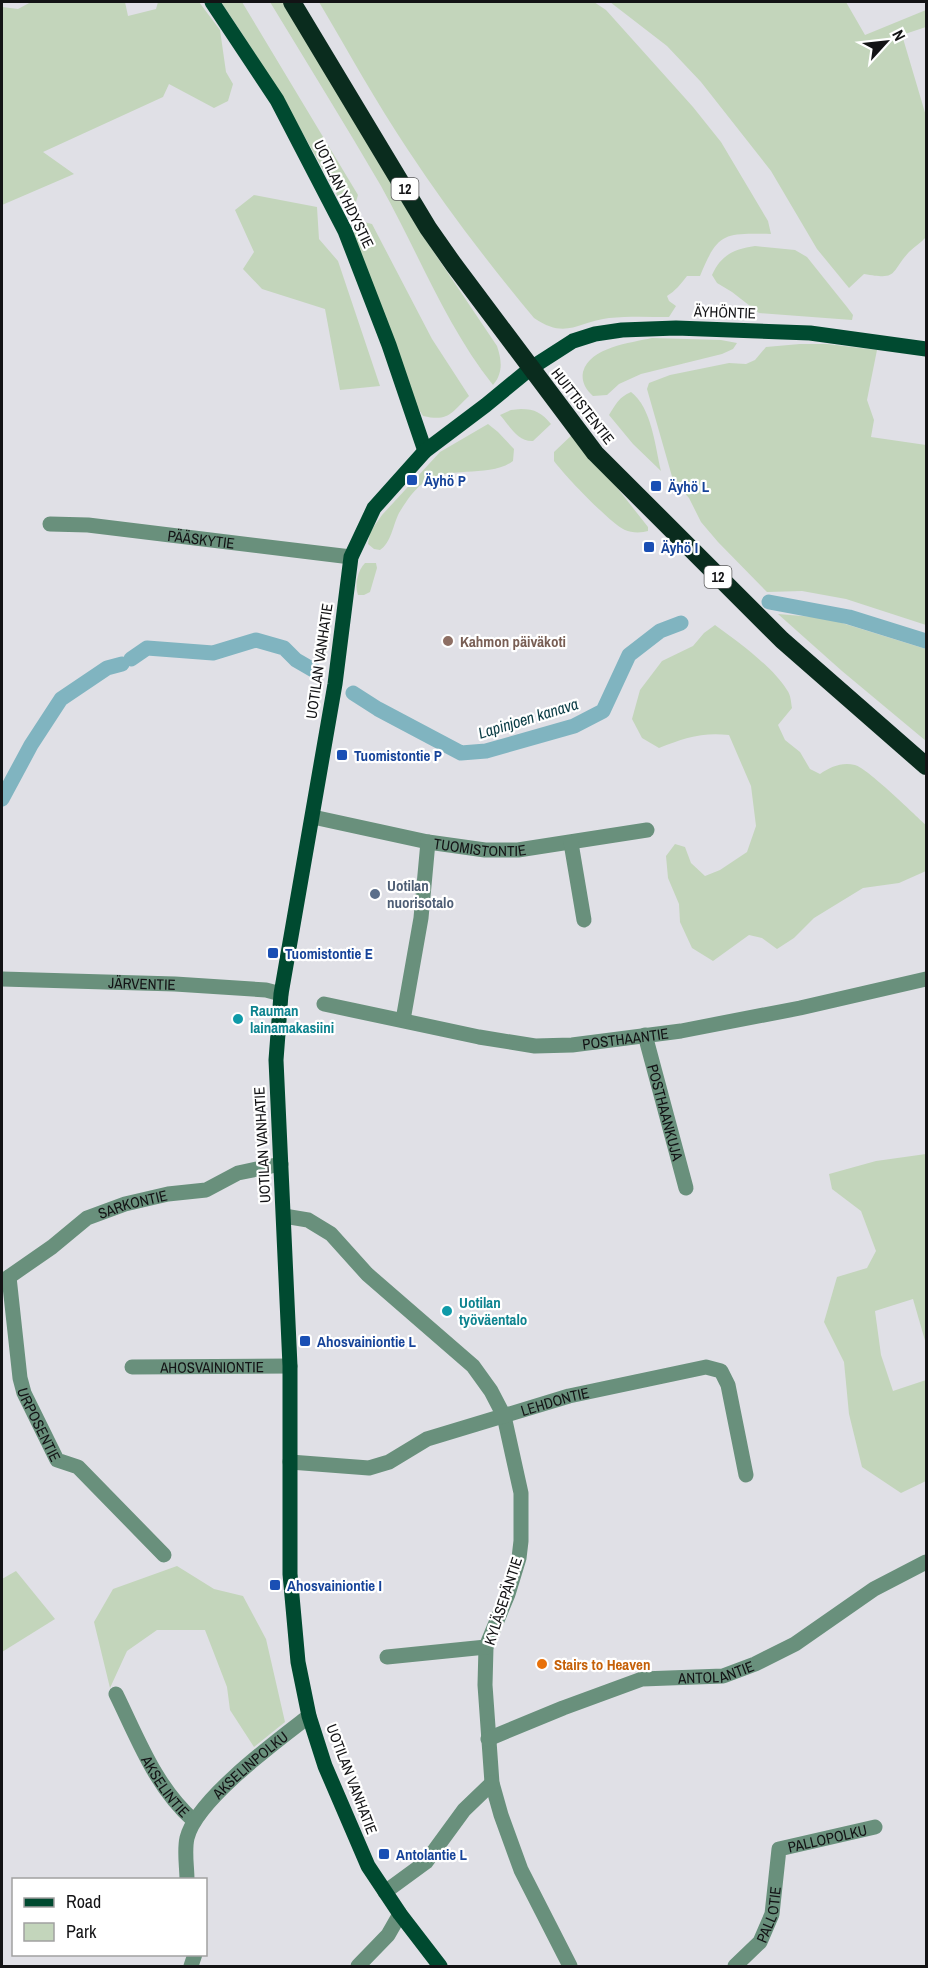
<svg xmlns="http://www.w3.org/2000/svg" width="928" height="1968" font-family="'Archivo Narrow',sans-serif">
	<style>
		.green { fill: #c3d5bb }
		.lines { fill: none; stroke-linecap: round; stroke-linejoin: round }
		.canal { stroke: #80b4c0; stroke-width: 15 }
		.minor { stroke: #69907c; stroke-width: 15 }
		.major { stroke: #004a30; stroke-width: 15 }
		.highway { stroke: #0a2c1e; stroke-width: 18 }
		.transit-dot { fill: #1a4fb4; stroke: #fff; stroke-width: 2 }
		.education-dot { fill: #8d6e63; stroke: #fff; stroke-width: 2 }
		.service-dot { fill: #5c6f8a; stroke: #fff; stroke-width: 2 }
		.culture-dot { fill: #0f9aa8; stroke: #fff; stroke-width: 2 }
		.food-dot { fill: #e8710a; stroke: #fff; stroke-width: 2 }
		.labels { text-anchor: middle; dominant-baseline: central; stroke-width: 4.5; stroke-linejoin: round; paint-order: stroke }
		.shield { fill: #fff; stroke: #5a5a5b; stroke-width: 1.5 }
		.shield-label { font-size: 14px; font-weight: bold; fill: #131315 }
		.street-label { font-size: 15px; fill: #131315; stroke: #fff }
		.transit-label { font-size: 15px; font-weight: bold; fill: #164399; stroke: #fff; text-anchor: start }
		.education-label { font-size: 15px; font-weight: bold; fill: #785e54; stroke: #fff; text-anchor: start }
		.service-label { font-size: 15px; font-weight: bold; fill: #4e5e75; stroke: #fff; text-anchor: start }
		.culture-label { font-size: 15px; font-weight: bold; fill: #0d838f; stroke: #fff; text-anchor: start }
		.food-label { font-size: 15px; font-weight: bold; fill: #c56008; stroke: #fff; text-anchor: start }
		.water-label { font-size: 16px; font-style: italic; fill: #0a3c45; stroke: #fff }
	</style>
	<rect width="100%" height="100%" fill="#e0e0e6"/>
	<g class="green">
		<path d="M31,2H125L128,16L156,9L158,2H199L220,30L226,72L233,84L228,101L214,108L169,84L163,97L43,152L74,174L2,205V7L18,9Z"/>
		<path d="M221,2H242L358,195L355,205L350,210L344,208C306,137 266,68 221,2Z"/>
		<path d="M270,2H286L417,227L497,346C502,361 503,373 493,385C446,326 418,252 381,186C345,124 307,63 270,2Z"/>
		<path d="M319,2H594L606,10L693,107L721,142L768,221L771,234C724,233 718,232 700,276H687C681,284 675,291 667,296L669,301L676,306L669,317C649,317 629,316 609,318C577,322 566,340 534,318C489,264 447,209 408,150C376,102 348,51 319,2Z"/>
		<path d="M610,2H846L865,35L926,10V27L902,35L926,116V237C921,243 915,246 909,252C889,274 899,280 864,274L849,288L817,249L771,171L701,82L667,46Z"/>
		<path d="M254,195L317,207L319,239L338,261L380,386L340,390L325,309L262,289L243,269L254,252L235,210Z"/>
		<path d="M364,222L372,224L432,339L469,396C451,413 449,422 423,416L415,403L354,235L355,228Z"/>
		<path d="M755,246L795,250L807,257L847,307L853,315L852,320L759,313L732,292L717,283L712,275C721,255 734,249 755,246Z"/>
		<path d="M652,338L721,340L737,343L733,349L722,354L641,374L619,384L607,395L593,396C586,390 581,381 583,372C590,347 630,343 652,338Z"/>
		<path d="M800,344H827L877,350L867,400L874,420L871,437L926,445V625L846,599L802,591L767,592L718,542L701,522L689,498L673,480L647,389L649,383L670,375L729,363L746,364L755,360L766,347Z"/>
		<path d="M631,392C652,408 655,446 661,471L633,444L609,415C616,404 619,397 631,392Z"/>
		<path d="M521,409C535,409 542,413 551,424L533,441C518,442 509,425 500,415L511,410Z"/>
		<path d="M488,424L498,432L514,449L513,461C490,479 447,464 422,484C413,491 405,503 399,513C393,525 391,543 380,550L374,549L368,544L370,532L382,515L440,452Z"/>
		<path d="M574,433L648,527V531C642,533 631,533 625,530C610,523 565,476 554,461V452Z"/>
		<path d="M365,563H376L377,568L370,592L364,595H358C354,585 358,570 365,563Z"/>
		<path d="M778,614L826,618L926,649V741L842,671Z"/>
		<path d="M715,625C737,641 773,667 787,690C791,695 791,703 792,708L778,725L785,740L800,752L810,769L820,774C831,767 841,762 855,765C867,768 914,814 926,825V871L899,883L863,888L814,918L794,938L777,949L762,938L749,935L713,961L692,948L680,922L679,904L668,878L666,856L675,844L685,847L691,863L705,876L720,870L747,852L756,826L751,786L729,735C702,732 684,738 659,748L642,738L632,719L640,690L662,661L693,646L704,633Z"/>
		<path d="M926,1154V1344L913,1299L875,1311L881,1355L893,1391L926,1380V1481L901,1493L862,1467L849,1414L844,1362L824,1322L837,1277L867,1268L876,1251L861,1211L832,1189L829,1174L876,1161Z"/>
		<path d="M177,1566L214,1589L243,1596L266,1639L285,1722L254,1747L230,1710L227,1687L205,1630H157L127,1651L110,1688L94,1622L113,1589Z"/>
		<path d="M16,1571L55,1619L2,1652V1579Z"/>
	</g>
	<g class="lines">
		<g class="canal">
			<path d="M769,602L849,617L926,641"/>
			<path d="M131,659L147,648L213,653L256,640L284,648L296,660L315,671"/>
			<path d="M353,693L378,709L461,753L486,751L574,726L603,711L629,655L660,631L681,623"/>
			<path d="M2,799L31,745L61,699L107,668L122,664"/>
		</g>
		<g class="minor">
			<path id="s1" d="M50,524L88,525L351,557"/>
			<path id="s2" d="M313,817L428,842L485,850H518L647,830"/>
			<path d="M571,843L584,920"/>
			<path id="s3" d="M2,979L175,984L266,990L281,994"/>
			<path id="s4" d="M324,1004L479,1037L535,1046L572,1045L681,1031L800,1008L926,979"/>
			<path d="M403,1020L421,918L428,842"/>
			<path id="s5" d="M645,1035L686,1188"/>
			<path d="M284,1216L308,1220L331,1234L367,1274L473,1366L491,1391L504,1416L521,1493V1541L519,1558L508,1594L486,1647L485,1685L492,1783L501,1815L521,1870L570,1966"/>
			<path id="s6" d="M9,1277L20,1378L24,1393L57,1460L78,1467L164,1555"/>
			<path id="s7" d="M3,1281L52,1247L87,1218L125,1204L168,1194L206,1190L238,1173L281,1164"/>
			<path id="s8" d="M132,1367L290,1366"/>
			<path id="s9" d="M290,1462L369,1468L389,1462L427,1439L569,1396L706,1367L721,1371L728,1385L746,1475"/>
			<path d="M387,1657L486,1647"/>
			<path id="s10" d="M116,1694C139,1741 155,1786 194,1821"/>
			<path id="s11" d="M488,1739L563,1708L642,1679L723,1676L755,1664L795,1644L874,1589L926,1562"/>
			<path id="s12" d="M187,1880C187,1867 184,1851 187,1838C196,1800 278,1740 309,1716"/>
			<path d="M385,1892L426,1862L464,1810L492,1783"/>
			<path d="M191,1966L195,1954"/>
			<path d="M358,1966L388,1935L400,1914"/>
			<path id="s13" d="M735,1966L760,1942L772,1914L779,1849L875,1827"/>
		</g>
		<g class="major">
			<path d="M212,2L277,100L345,231L389,345L425,451"/>
			<path d="M440,1966L400,1914L368,1866L325,1766L309,1716L298,1662L290,1574V1366L276,1060L281,994L335,684L351,557L374,508L425,451L486,405L531,368L573,341L595,334L622,330L676,328L810,333L926,349"/>
		</g>
		<path class="highway" d="M292,2L428,228L454,265L595,453L782,640L926,766"/>
	</g>
	<g class="transit-dot">
		<rect x="406" y="474" width="12" height="12" rx="3"/>
		<rect x="650" y="480" width="12" height="12" rx="3"/>
		<rect x="643" y="541" width="12" height="12" rx="3"/>
		<rect x="336" y="749" width="12" height="12" rx="3"/>
		<rect x="267" y="947" width="12" height="12" rx="3"/>
		<rect x="299" y="1335" width="12" height="12" rx="3"/>
		<rect x="269" y="1579" width="12" height="12" rx="3"/>
		<rect x="378" y="1848" width="12" height="12" rx="3"/>
	</g>
	<circle class="education-dot" cx="448" cy="641" r="6"/>
	<circle class="service-dot" cx="375" cy="894" r="6"/>
	<g class="culture-dot">
		<circle cx="238" cy="1019" r="6"/>
		<circle cx="447" cy="1311" r="6"/>
	</g>
	<circle class="food-dot" cx="542" cy="1664" r="6"/>
	<g class="labels">
		<g class="shield">
			<rect x="391.5" y="178" width="27" height="22" rx="4.5"/>
			<rect x="704.5" y="566" width="27" height="22" rx="4.5"/>
		</g>
		<g class="shield-label">
			<text x="405" y="189">12</text>
			<text x="718" y="577">12</text>
		</g>
		<g class="street-label">
			<text transform="translate(344 194) rotate(64)">UOTILAN YHDYSTIE</text>
			<text transform="translate(725 312) rotate(2)">ÄYHÖNTIE</text>
			<text transform="translate(583 406) rotate(52)">HUITTISTENTIE</text>
			<text stroke="none"><textPath href="#s1" startOffset="152">PÄÄSKYTIE</textPath></text>
			<text transform="translate(319 661) rotate(-82)">UOTILAN VANHATIE</text>
			<text stroke="none"><textPath href="#s2" startOffset="170">TUOMISTONTIE</textPath></text>
			<text stroke="none"><textPath href="#s3" startOffset="140">JÄRVENTIE</textPath></text>
			<text stroke="none"><textPath href="#s4" startOffset="306">POSTHAANTIE</textPath></text>
			<text stroke="none"><textPath href="#s5" startOffset="80">POSTHAANKUJA</textPath></text>
			<text transform="translate(262 1145) rotate(-93)">UOTILAN VANHATIE</text>
			<text stroke="none"><textPath href="#s7" startOffset="153">SARKONTIE</textPath></text>
			<text stroke="none"><textPath href="#s8" startOffset="80">AHOSVAINIONTIE</textPath></text>
			<text stroke="none"><textPath href="#s9" startOffset="278">LEHDONTIE</textPath></text>
			<text stroke="none"><textPath href="#s6" startOffset="152">URPOSENTIE</textPath></text>
			<text transform="translate(503 1601) rotate(-72)">KYLÄSEPÄNTIE</text>
			<text stroke="none"><textPath href="#s11" startOffset="240">ANTOLANTIE</textPath></text>
			<text stroke="none"><textPath href="#s12" startOffset="140">AKSELINPOLKU</textPath></text>
			<text transform="translate(352 1779) rotate(69)">UOTILAN VANHATIE</text>
			<text stroke="none"><textPath href="#s10" startOffset="105">AKSELINTIE</textPath></text>
			<text stroke="none"><textPath href="#s13" startOffset="180">PALLOPOLKU</textPath></text>
			<text stroke="none"><textPath href="#s13" startOffset="64">PALLOTIE</textPath></text>
		</g>
		<g class="transit-label">
			<text x="424" y="480">Äyhö P</text>
			<text x="668" y="486">Äyhö L</text>
			<text x="661" y="547">Äyhö I</text>
			<text x="354" y="755">Tuomistontie P</text>
			<text x="285" y="953">Tuomistontie E</text>
			<text x="317" y="1341">Ahosvainiontie L</text>
			<text x="287" y="1585">Ahosvainiontie I</text>
			<text x="396" y="1854">Antolantie L</text>
		</g>
		<g class="education-label">
			<text x="460" y="641">Kahmon päiväkoti</text>
		</g>
		<g class="service-label">
			<text x="387" y="885">Uotilan<tspan x="387" dy="17">nuorisotalo</tspan></text>
		</g>
		<g class="culture-label">
			<text x="250" y="1010">Rauman<tspan x="250" dy="17">lainamakasiini</tspan></text>
			<text x="459" y="1302">Uotilan<tspan x="459" dy="17">työväentalo</tspan></text>
		</g>
		<g class="food-label">
			<text x="554" y="1664">Stairs to Heaven</text>
		</g>
		<g class="water-label">
			<text transform="translate(528 718) rotate(-17)">Lapinjoen kanava</text>
		</g>
	</g>
	<rect width="928" height="1968" fill="none" stroke="#131315" stroke-width="6"/>
	<rect x="12" y="1878" width="195" height="78" fill="#ffffff" stroke="#a1a1a1" stroke-width="1.5"/>
	<rect x="24" y="1898" width="30" height="9" fill="#004a30" stroke="#a1a1a1" stroke-width="1.5"/>
	<text x="66" y="1908" font-size="18" fill="#131315">Road</text>
	<rect x="24" y="1923" width="30" height="18" fill="#c3d5bb" stroke="#a1a1a1" stroke-width="1.5"/>
	<text x="66" y="1938" font-size="18" fill="#131315">Park</text>
	<g transform="translate(886 42) rotate(63)" stroke="#ffffff" stroke-width="4.5" paint-order="stroke">
	<path d="M0-4.5L10 22L0 15L-10 22Z" fill="#131315"/>
	<text y="-9" font-size="16" font-weight="bold" text-anchor="middle" fill="#131315">N</text>
	</g>
</svg>
